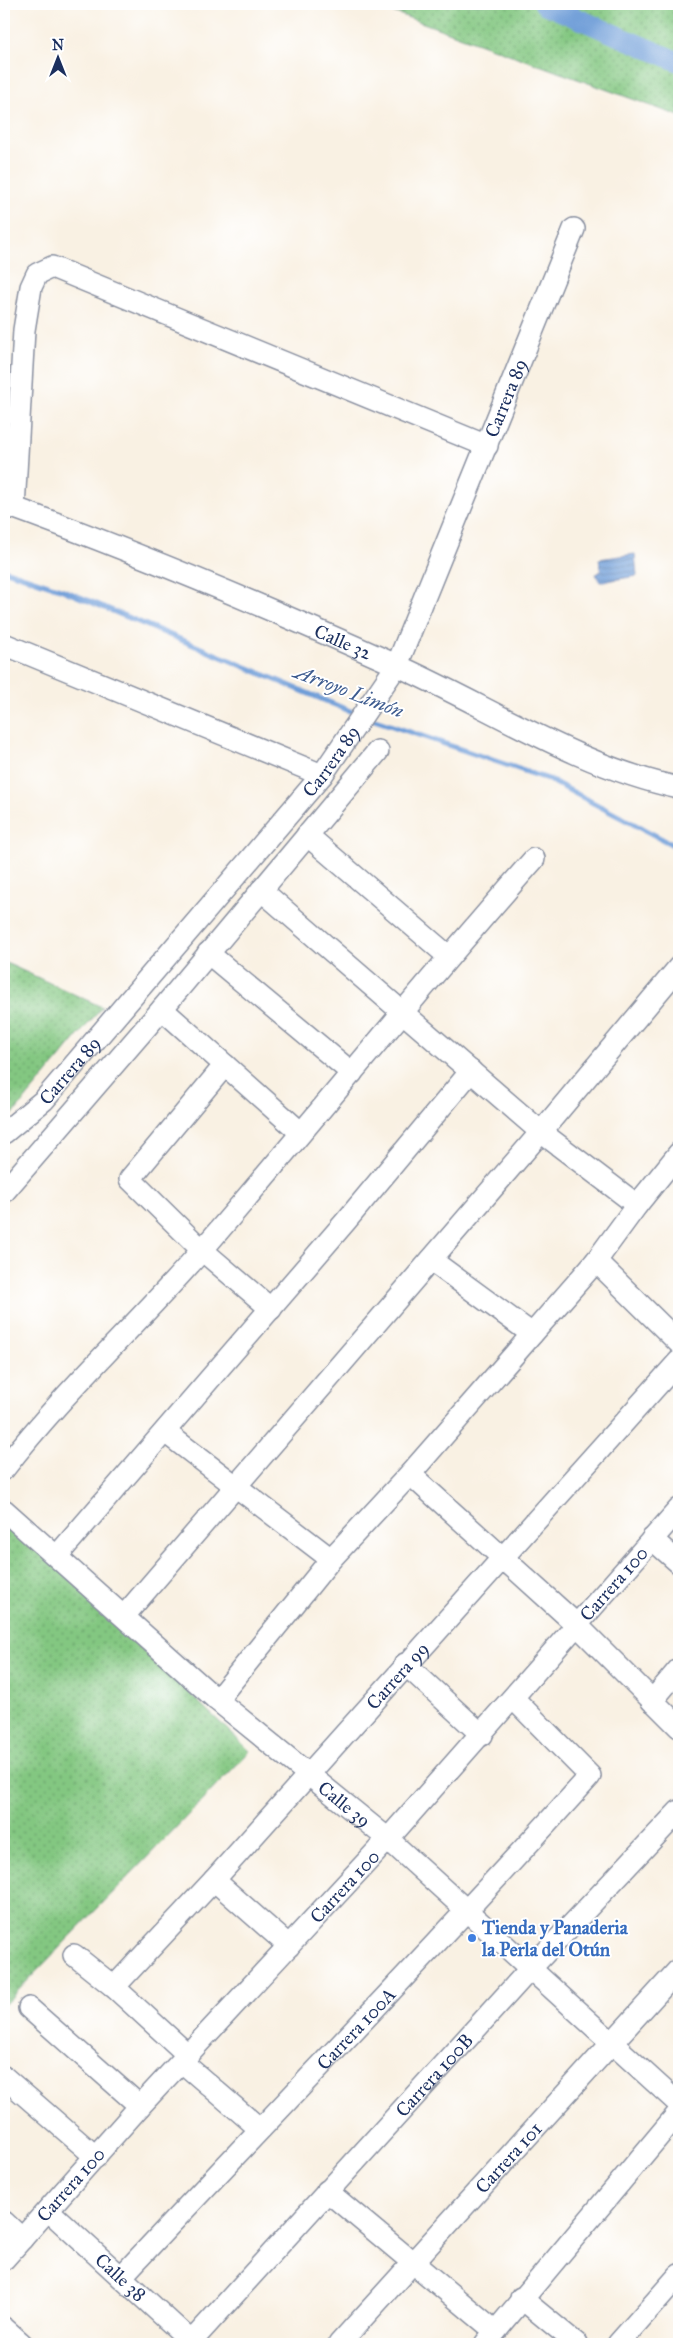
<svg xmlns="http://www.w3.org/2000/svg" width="683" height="2348" font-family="'IM FELL Great Primer',serif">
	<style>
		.grass { fill: url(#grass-dots); stroke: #4f7b70 }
		.water { fill: url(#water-rules); stroke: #46669b }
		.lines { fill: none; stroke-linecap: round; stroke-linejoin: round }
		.stream { stroke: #709ed8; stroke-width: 5.5 }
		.canal { stroke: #709ed8; stroke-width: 20 }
		.minor-casing { stroke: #8a90a0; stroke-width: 24 }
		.minor { stroke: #fff; stroke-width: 21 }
		.shop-dot { fill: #3f7fe0; stroke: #fff; stroke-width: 2 }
		.labels { text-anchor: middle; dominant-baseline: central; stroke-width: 4; stroke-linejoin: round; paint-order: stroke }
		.street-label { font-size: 19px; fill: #1b2f5e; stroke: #fff }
		.shop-label { font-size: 19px; font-weight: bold; fill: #366cbe; stroke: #fff; text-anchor: start }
		.water-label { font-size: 20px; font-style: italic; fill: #3d5b8f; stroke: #fff }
	</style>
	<defs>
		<pattern id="grass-dots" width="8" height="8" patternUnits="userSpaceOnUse" patternTransform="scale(1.25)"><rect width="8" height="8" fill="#83c781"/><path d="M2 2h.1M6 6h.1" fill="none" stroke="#6aa26d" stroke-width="1.8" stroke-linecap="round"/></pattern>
		<pattern id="water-rules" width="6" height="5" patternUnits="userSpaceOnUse" patternTransform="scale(1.25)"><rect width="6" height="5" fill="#709ed8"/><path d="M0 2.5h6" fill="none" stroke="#5b81b2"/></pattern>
	</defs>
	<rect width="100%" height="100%" fill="#fff"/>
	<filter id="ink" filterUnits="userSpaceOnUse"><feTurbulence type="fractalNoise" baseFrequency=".02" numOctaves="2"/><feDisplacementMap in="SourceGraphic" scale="10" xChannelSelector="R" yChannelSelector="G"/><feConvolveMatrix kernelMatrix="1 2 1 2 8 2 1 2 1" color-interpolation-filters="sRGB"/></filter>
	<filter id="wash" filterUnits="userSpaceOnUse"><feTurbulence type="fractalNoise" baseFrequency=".0096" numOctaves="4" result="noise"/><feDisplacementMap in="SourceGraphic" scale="20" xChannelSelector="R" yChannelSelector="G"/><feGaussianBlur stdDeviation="1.12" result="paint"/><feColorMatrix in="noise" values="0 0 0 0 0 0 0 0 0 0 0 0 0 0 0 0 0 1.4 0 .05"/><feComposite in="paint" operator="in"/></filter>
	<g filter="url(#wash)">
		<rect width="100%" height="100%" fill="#f9f1e3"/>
		<g class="grass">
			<path d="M371,4H679V116Z"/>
			<path d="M4,962L102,1007L4,1125Z"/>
			<path d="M4,1517L250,1751L4,2005Z"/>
		</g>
		<path class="water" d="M635,554L637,576L600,582L596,574L601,571L599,559Z"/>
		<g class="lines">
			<g class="stream">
				<path d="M4,570L63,590L357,714"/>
				<path d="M366,717L548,779L679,848"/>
			</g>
			<path class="canal" d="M544,4L679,62"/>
		</g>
	</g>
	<g filter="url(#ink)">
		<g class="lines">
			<defs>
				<g id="minor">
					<path id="s1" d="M4,504C136,552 267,607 396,665C490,707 577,766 679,788"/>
					<path d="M14,508L24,330L31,287L37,274L52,267L487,446"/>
					<path d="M4,644L322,775"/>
					<path d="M307,835L448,956"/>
					<path d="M261,890L541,1132L637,1205"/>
					<path d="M208,953L352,1073"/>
					<path d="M162,1009L300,1132"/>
					<path d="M225,1065L130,1179L202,1250L271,1309"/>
					<path id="s2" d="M4,1133L44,1100L322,775L397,665L574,229"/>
					<path d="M4,1192L162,1009L378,751"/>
					<path d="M431,1260L532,1334"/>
					<path d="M596,1261L679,1343"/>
					<path d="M165,1432L331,1559"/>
					<path d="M4,1469C64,1391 138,1324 203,1249C314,1120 421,987 534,859"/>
					<path d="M410,1474L577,1625L679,1727"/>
					<path id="s3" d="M4,1510L217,1700L388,1839L679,2104"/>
					<path d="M652,1539L679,1563"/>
					<path d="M57,1556L346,1221L471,1071"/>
					<path d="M124,1616L541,1132L679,967"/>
					<path d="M405,1664L482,1735"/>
					<path d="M217,1700L331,1559L410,1474L596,1261L637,1205L679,1153"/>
					<path d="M652,1701L679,1669"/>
					<path d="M214,1880L289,1946"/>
					<path d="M74,1955L114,1987L188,2055"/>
					<path id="s4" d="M114,1987L214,1880L679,1361"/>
					<path d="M29,2008L140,2106"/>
					<path d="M182,2062L260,2129"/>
					<path d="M4,2077L96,2157"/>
					<path d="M327,2191L495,2331"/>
					<path id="s5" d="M48,2210L194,2344"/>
					<path d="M4,2222L22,2239"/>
					<path id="s6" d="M4,2259L140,2106L388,1839L679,1509"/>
					<path id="s7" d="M121,2277C277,2110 437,1946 590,1776L514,1699"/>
					<path d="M521,2298L577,2344"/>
					<path d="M4,2328L22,2344"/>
					<path id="s8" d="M191,2342L531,1968L679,1811"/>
					<path id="s9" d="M339,2344L679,1969"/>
					<path d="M485,2344L679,2112"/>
					<path d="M618,2344L679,2275"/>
				</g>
			</defs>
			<use href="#minor" class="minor-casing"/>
			<use href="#minor" class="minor"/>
		</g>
	</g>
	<circle class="shop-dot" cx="472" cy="1938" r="5"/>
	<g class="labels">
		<g class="street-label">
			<text stroke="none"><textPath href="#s2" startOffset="901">Carrera 89</textPath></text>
			<text stroke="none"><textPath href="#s1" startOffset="366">Calle 32</textPath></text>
			<text stroke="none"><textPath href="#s2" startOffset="496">Carrera 89</textPath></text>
			<text stroke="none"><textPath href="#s2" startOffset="91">Carrera 89</textPath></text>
			<text stroke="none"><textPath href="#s6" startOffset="910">Carrera 100</textPath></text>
			<text stroke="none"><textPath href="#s4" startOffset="421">Carrera 99</textPath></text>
			<text stroke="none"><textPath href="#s3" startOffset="450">Calle 39</textPath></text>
			<text stroke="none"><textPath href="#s6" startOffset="505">Carrera 100</textPath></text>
			<text stroke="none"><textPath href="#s7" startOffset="342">Carrera 100A</textPath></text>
			<text stroke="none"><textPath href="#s8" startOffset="361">Carrera 100B</textPath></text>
			<text stroke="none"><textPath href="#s9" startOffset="252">Carrera 101</textPath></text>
			<text stroke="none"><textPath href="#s6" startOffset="100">Carrera 100</textPath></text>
			<text stroke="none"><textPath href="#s5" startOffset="99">Calle 38</textPath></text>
		</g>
		<g class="shop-label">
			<text x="482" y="1927">Tienda y Panaderia<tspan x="482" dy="22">la Perla del Otún</tspan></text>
		</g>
		<g class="water-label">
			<text transform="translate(349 691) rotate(21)">Arroyo Limón</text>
		</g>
	</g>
	<rect width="683" height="2348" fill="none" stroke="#fff" stroke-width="20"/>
	<g transform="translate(58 58)" stroke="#ffffff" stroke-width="4" paint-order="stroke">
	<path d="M0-4L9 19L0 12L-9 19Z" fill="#1b2f5e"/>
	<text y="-8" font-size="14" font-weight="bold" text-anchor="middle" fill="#1b2f5e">N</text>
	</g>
</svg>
